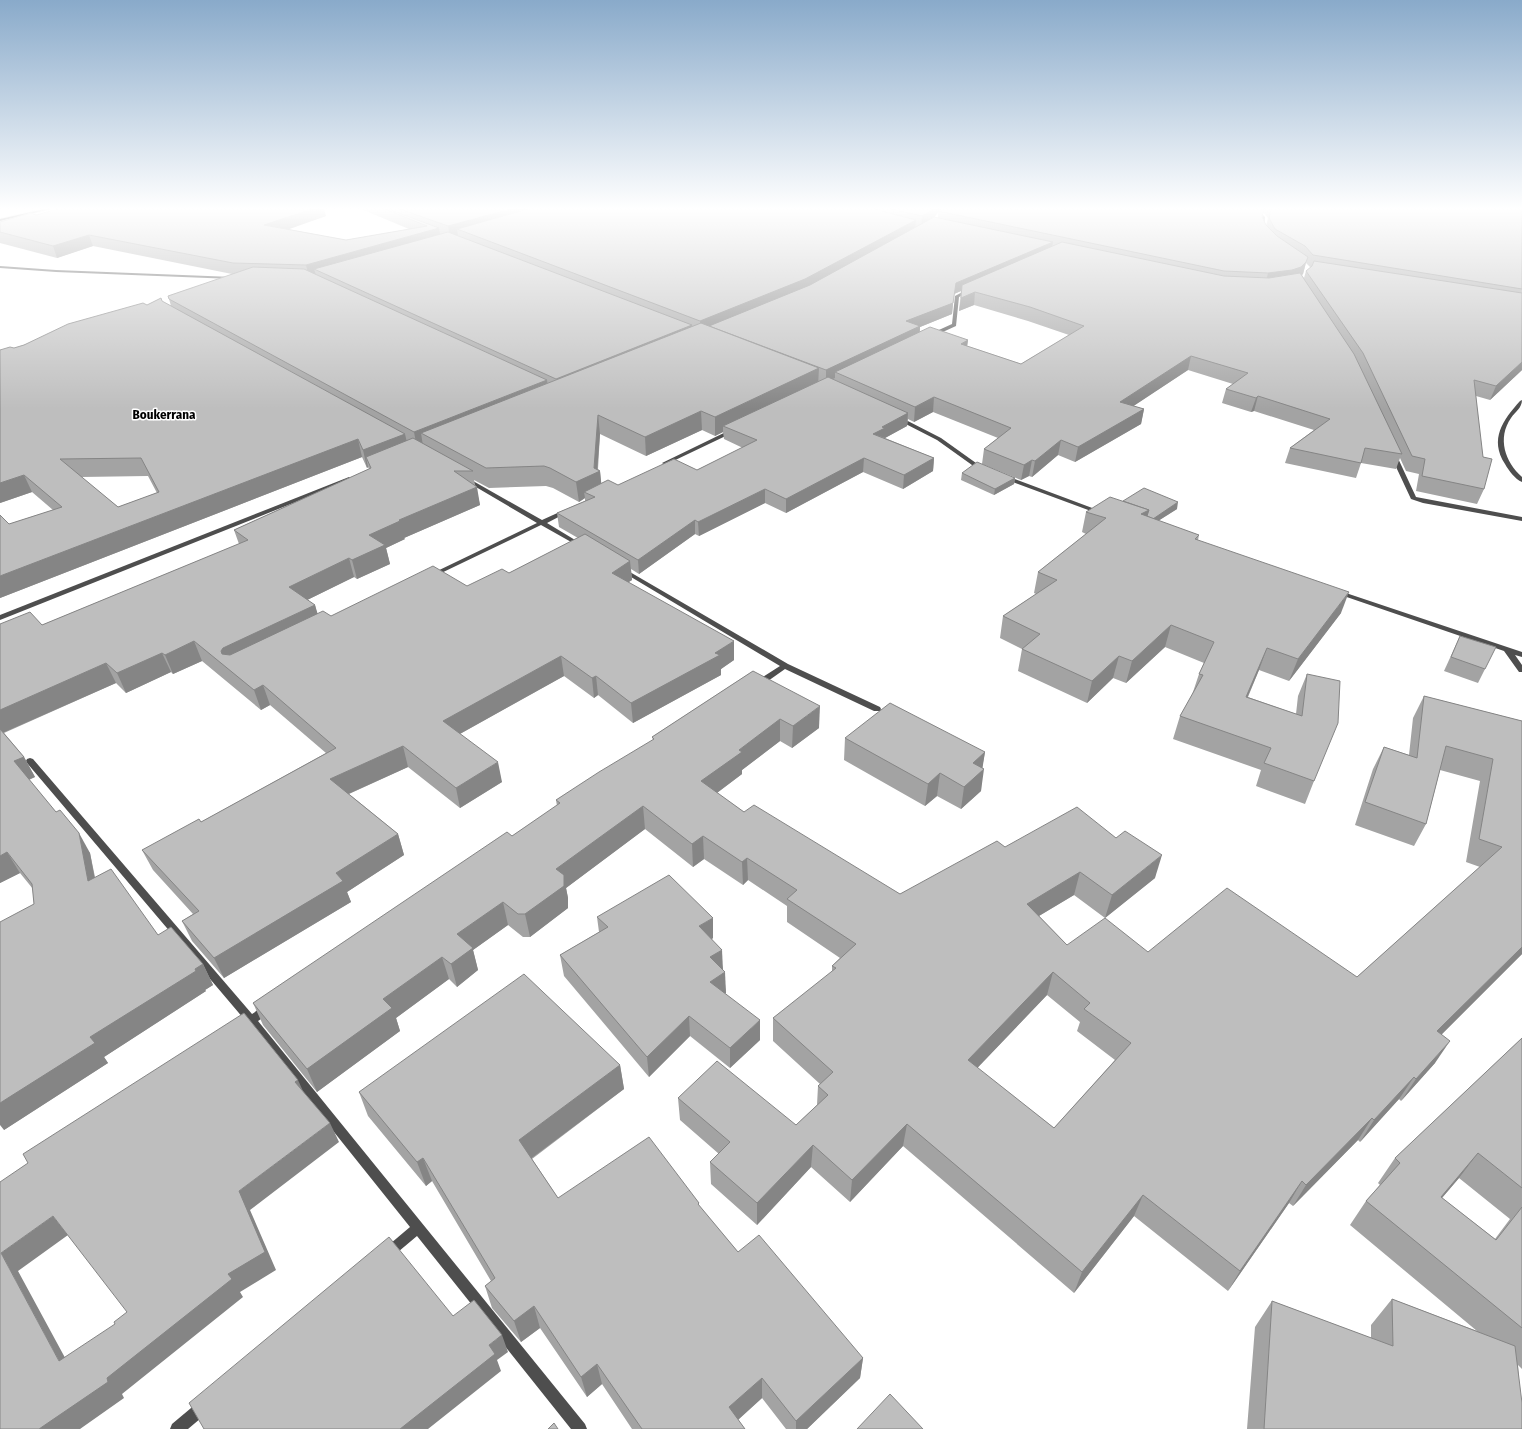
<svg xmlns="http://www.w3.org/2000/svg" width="1522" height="1429" font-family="'Fira Sans Condensed',sans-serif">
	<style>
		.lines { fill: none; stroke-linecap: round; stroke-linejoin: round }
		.primary-casing { stroke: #dbdbdb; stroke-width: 2 }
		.minor { fill: #4e4e4e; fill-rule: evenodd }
		.tertiary { fill: #4e4e4e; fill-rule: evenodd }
		.primary { fill: #000; fill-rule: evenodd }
		.wall { fill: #a3a3a3; fill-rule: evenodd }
		.shaded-wall { fill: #858585 }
		.building { fill: #bebebe; stroke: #858585; fill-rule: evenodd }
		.labels { text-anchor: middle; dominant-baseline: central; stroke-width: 3; stroke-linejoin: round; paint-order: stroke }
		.far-district-label { font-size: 13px; font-weight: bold; fill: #000; stroke: #fff }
	</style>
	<rect width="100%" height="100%" fill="#fff"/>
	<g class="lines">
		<defs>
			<path id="primary" d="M44,209H51L0,221V219Z"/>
		</defs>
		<use href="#primary" class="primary-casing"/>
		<g class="minor">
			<path d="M1253,209H1257L1265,217L1264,232L1261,231V217Z"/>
			<path d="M0,266L56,270L233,277L235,278L233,279L56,272L0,268Z"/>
			<path d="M968,289L972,290L959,297L956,326L934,336H930V334L952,324L955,296Z"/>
			<path d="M1522,400C1522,408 1515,412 1511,418C1497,438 1505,462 1522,477V482C1515,479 1509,471 1505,464C1489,439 1503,420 1520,401Z"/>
			<path d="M896,417H900L941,438L976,463L986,468L983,470L972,465L937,440L896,419Z"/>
			<path d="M732,429L734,430V432L667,464L665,465L662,463Z"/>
			<path d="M1393,452L1396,454L1416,497L1522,517V521L1423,503L1411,499L1390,454Z"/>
			<path d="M1004,475L1103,512L1104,513L1101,515L1099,514L1002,478V476Z"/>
			<path d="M466,477L542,520L564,510H568V512L547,523L585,546L584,547H580L541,525L435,576H431L430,575L431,574L537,523L464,480L463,479Z"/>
			<path d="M623,568L788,664L880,707L881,709L880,711H874L785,669L761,686H755L754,684L755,682L780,666L621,571L620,570Z"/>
			<path d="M1337,590L1522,652V657L1515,655L1522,665V672H1519L1504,651L1335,593L1334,592Z"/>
			<path d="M30,758L33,759L252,1014C258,1010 263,1005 270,1007L271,1010L270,1013L258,1021L585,1424L587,1429H571L417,1236L392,1257L388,1259L384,1257L382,1253L384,1249L410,1227L250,1027L241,1032L237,1030L236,1027L237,1024L244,1019L27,763L26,761L27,759Z"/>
			<path d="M202,1401L207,1403L209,1408L207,1413L188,1429H170L172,1424L197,1403Z"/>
		</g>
		<path class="tertiary" d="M349,477L352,479L351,480L0,620V615Z"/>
		<use href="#primary" class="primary"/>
	</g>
	<g class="wall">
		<path d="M361,209H1522V370L1490,400L1476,396L1484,489L1477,504L1416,491L1419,474L1406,471L1400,458L1396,469L1361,463L1356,478L1285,463L1290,448L1314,430L1254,411L1251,412L1222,403L1226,389L1233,384L1188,370L1133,406L1144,409L1141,424L1075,462L1058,455L1032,477L1029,476L1021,480L982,464L984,449L998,438L933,412L914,422L908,419L907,426L885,438L934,458L933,471L903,489L863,472L786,513L765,503L699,536L695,534L639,574L631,569L632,580L628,582L734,660L721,669V675L633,723L598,695L594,698L564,676L460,734L502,782L460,808L408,767L349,794L398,834L404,855L347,892L351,902L224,978L192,941L182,921L193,914L153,870L142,850L201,822L326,753L270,705L261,710L202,661L173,674L171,672L126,693L116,683L4,733L24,757L35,777L29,780L90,853L95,877L158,935L203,964L213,985L205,990L206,991L104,1057L108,1063L4,1130L34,904L33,889L20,873L0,883V624L42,625L239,544L234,530L369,469L368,467L367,468L362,457L0,598L9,524L53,510L32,492L0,503V350L14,348L147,305L162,302L171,306L169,299L232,274L93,246L57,258L0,243V222L36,215L326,216L287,229L346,240L409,229ZM938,212V218L934,217ZM1263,212L1268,218L1266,226L1262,218ZM1306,263L1310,267H1311L1306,271L1304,278L1302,275L1303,274ZM961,291L959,311L974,305L1028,321L1069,335L1021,364L967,346L968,340L920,332V327L952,314L954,294ZM702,430L715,436L723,432L724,439L743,448L697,470L618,485L601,484L600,471L598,469L600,434L646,456ZM148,476L157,493L118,507L81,477ZM474,480L489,488L546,486L553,488L579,502L585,498V501L557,513L559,527L578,538L509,573L467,586L331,616L317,614L315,605L307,600L354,577L357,579L390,564L386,548L405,539L404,538L480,505Z"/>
		<path d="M962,473L1015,478L1014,484L994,495L961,480Z"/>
		<path d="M1123,501L1177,509L1158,521L1199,535L1198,540L1341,613L1289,681L1259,670L1248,697L1296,714L1298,696L1307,674L1314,781L1305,804L1256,786L1261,770L1173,739L1180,716L1192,695L1199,674L1204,663L1165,647L1126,683L1113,678L1087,703L1018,671L1022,649L1000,638L1003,616L1036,594L1034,593L1038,572L1086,534L1082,532L1086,512Z"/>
		<path d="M1460,636L1485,669L1478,683L1444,671Z"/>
		<path d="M753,671L819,728L792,748L780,741L742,770V774L717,793L744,812L900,894L1005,847L1155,878L1105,918L1074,895L1039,916L1067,945L1148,952L1357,977L1480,867L1466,862L1480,781L1440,770L1426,824L1414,846L1355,825L1373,769L1384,747L1409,755L1413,718L1424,696L1522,721V954L1441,1035L1435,1063L1401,1101L1399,1099L1360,1142L1358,1140L1293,1206L1289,1203L1228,1291L1134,1216L1074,1293L903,1146L850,1202L811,1167L757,1225L711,1184L710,1162L719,1154L680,1120L678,1098L796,1125L817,1105L818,1086L820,1084L773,1041V1018L832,972V966L840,958L787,922V906L748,880L743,885L704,859L693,867L645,829L566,888L568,898V908L530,937H523L508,925L473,950L478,970L457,987L449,979L396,1018L400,1031L317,1092L263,1025L253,1003L512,836L557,806L556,800L653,740L652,737ZM1047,995L1080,1022L1077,1031L1115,1060L1054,1128L977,1068Z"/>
		<path d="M845,738L985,752L982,768L981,791L961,809L937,796L925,806L844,760Z"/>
		<path d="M597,917L713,938L712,939L723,969L726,993H725L760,1040L730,1068L690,1036L649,1077L564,976L560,955L599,932Z"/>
		<path d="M1522,1038V1369L1518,1365L1522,1429H1247L1255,1327L1272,1301L1371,1338V1325L1392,1299L1477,1331L1350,1225L1366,1201L1380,1185L1378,1183L1395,1158ZM1459,1178L1510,1219L1495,1239L1442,1198Z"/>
		<path d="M620,1065L624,1089L532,1159L558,1198L699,1203V1206L738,1252L863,1358L860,1378L807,1429H786L762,1398L738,1420L745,1429H632L602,1384L587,1397L540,1328L521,1342L492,1308L485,1286L491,1281L432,1181L426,1186L368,1116L359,1092Z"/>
	</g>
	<g class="shaded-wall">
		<path d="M312,209H324L326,216L267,237L264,225Z"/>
		<path d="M511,209H552L457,229L458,235L450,237L448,226Z"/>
		<path d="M933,209H941L930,222L921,228L922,216Z"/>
		<path d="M916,220L915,231L804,292L709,326V330L701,334L700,321Z"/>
		<path d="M439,228L441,240L314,269L316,275L309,277L306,265Z"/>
		<path d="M89,235L93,246L57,258L53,246Z"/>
		<path d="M1053,242L1051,252L954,294L952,314L920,327L919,338L835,372V378L826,382V370L906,321L956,283Z"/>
		<path d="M1306,262L1303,274L1297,279L1265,285L1268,273Z"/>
		<path d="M975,292L974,305L959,311L961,298Z"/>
		<path d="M692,325L693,337L557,392L556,379Z"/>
		<path d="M968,340L966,354L961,344Z"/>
		<path d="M1191,356L1188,370L1117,417L1120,402Z"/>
		<path d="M1522,362V370L1490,400L1496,386Z"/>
		<path d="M819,368L818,386L723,426V432L715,436V417Z"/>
		<path d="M547,380L549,396L421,433L423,446L417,448L414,432Z"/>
		<path d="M1258,396L1254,411L1251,412L1256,398Z"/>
		<path d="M934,397L933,412L914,422L915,407Z"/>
		<path d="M1144,409L1141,424L1075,462L1078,447Z"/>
		<path d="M701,411L702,430L646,456L645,437Z"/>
		<path d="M908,413L907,426L885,438L873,434L882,427Z"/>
		<path d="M598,415L600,434L597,472L600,471L602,490L584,492L585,498L579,502L576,482L594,468Z"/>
		<path d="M405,434L409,451L366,457L368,467L367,468L363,450Z"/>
		<path d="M358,439L362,457L0,598V576Z"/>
		<path d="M1061,440L1058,455L1032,477L1035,461Z"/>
		<path d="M864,458L863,472L786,513V499Z"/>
		<path d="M934,458L933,471L903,489L904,475Z"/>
		<path d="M1032,460L1029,476L1021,480L1024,465Z"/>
		<path d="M24,475L32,492L0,503V483Z"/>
		<path d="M1015,478L1014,484L994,495L995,489Z"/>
		<path d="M477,487L480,505L404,538L405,539L386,548L390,564L357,579L352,560L369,535L399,520Z"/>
		<path d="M765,489V503L699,536L698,522Z"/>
		<path d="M1178,502L1177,509L1150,526L1152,519Z"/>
		<path d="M1149,510L1143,530L1141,514Z"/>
		<path d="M695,520V534L639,574L638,560Z"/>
		<path d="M349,558L354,577L295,606L289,587Z"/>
		<path d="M630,561L632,580L614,592L612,573Z"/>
		<path d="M1349,592L1341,613L1289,681L1298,659Z"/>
		<path d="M315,605L321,625L228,669L221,651L223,648Z"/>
		<path d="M1171,625L1165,647L1126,683L1132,661Z"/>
		<path d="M194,641L202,661L173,674L165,655Z"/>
		<path d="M734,641V660L721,669V675L633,723L631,703Z"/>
		<path d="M1267,648L1259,670L1238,719L1246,697Z"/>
		<path d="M162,653L171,672L126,693L117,673Z"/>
		<path d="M561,656L564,676L447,741L443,721Z"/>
		<path d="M1119,656L1113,678L1087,703L1092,681Z"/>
		<path d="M106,663L116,683L0,734V710Z"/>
		<path d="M596,676L598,695L594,698L592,678Z"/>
		<path d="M263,685L270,705L261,710L254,690Z"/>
		<path d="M820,706L819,728L792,748L793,726Z"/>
		<path d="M780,719V741L742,770V774L702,804L701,781L739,750Z"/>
		<path d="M403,746L408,767L337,799L330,779Z"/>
		<path d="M985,752L982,771L984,769L981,791L961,809L964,787L973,763Z"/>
		<path d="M24,757L35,777L25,781L14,761Z"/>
		<path d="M498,762L502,782L460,808L456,788Z"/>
		<path d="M940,773L937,796L925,806L928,784Z"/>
		<path d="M643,806L645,829L566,888L568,898V908L530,937L525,914L556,869Z"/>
		<path d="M79,833L90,853L99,902L88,881Z"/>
		<path d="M398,834L404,855L347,892L351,902L224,978L214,958L336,873Z"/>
		<path d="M703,836L704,859L693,867L692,844Z"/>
		<path d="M7,852L20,873L0,883V856Z"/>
		<path d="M1162,855L1155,878L1105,918L1112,895Z"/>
		<path d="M747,858L748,880L743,885L742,862Z"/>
		<path d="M1080,872L1074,895L1022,926L1027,904Z"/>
		<path d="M503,902L508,925L473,950L478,970L457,987L451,964L457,934Z"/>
		<path d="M713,918V938L700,947L699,926Z"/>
		<path d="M1522,947V954L1422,1054L1437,1031Z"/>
		<path d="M722,950L723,970L710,957Z"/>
		<path d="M442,957L449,979L396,1018L400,1031L317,1092L307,1069L383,999Z"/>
		<path d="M203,964L213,985L205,990L206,991L104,1057L108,1063L4,1130L0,1125V1103L90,1037Z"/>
		<path d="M725,972L726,993L711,1002L710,982Z"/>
		<path d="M1053,972L1047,995L963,1083L968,1060Z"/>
		<path d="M689,1016L690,1036L649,1077L647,1057Z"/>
		<path d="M760,1020V1040L730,1068V1048Z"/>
		<path d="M1450,1041L1435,1063L1401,1101L1416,1079Z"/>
		<path d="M620,1065L624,1089L525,1163L519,1140Z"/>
		<path d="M1414,1077L1399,1099L1360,1142L1374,1120Z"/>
		<path d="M298,1080L307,1100L295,1082Z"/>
		<path d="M1372,1118L1358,1140L1293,1206L1306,1185Z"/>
		<path d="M330,1123L339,1142L250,1210L276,1270L240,1292L243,1297L122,1394L124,1398L80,1429H39L228,1274L239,1191Z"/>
		<path d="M907,1124L903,1146L850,1202L852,1180Z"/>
		<path d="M813,1145L811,1167L757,1225V1203Z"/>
		<path d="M1478,1153L1459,1178L1422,1221L1441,1197Z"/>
		<path d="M423,1158L432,1181L426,1186L417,1162Z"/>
		<path d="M1302,1181L1289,1203L1228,1291L1240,1271Z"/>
		<path d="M1143,1195L1134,1216L1074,1293L1082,1272Z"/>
		<path d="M53,1216L68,1235L18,1271L76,1378L59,1361L1,1253Z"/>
		<path d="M534,1306L540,1328L521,1342L514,1321Z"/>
		<path d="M502,1335L508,1352L497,1360L501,1371L428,1429H400L489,1345Z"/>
		<path d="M863,1358L860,1378L807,1429H796V1421Z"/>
		<path d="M597,1364L602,1384L587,1397L581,1377Z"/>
		<path d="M762,1378V1398L730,1427L729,1407Z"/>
	</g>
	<g class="building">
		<path d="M58,209H312L264,225L346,240L427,226L385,209H388L439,228L306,265L233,263L89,235L53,246L0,232V222L31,213L36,215Z"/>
		<path d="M400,209H511L448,226Z"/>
		<path d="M528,209H874L916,220L805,279L700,321L457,229Z"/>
		<path d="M891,209H933L931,211L922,216Z"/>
		<path d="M941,209H1264L1262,217L1266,225L1277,236L1308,257L1306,262L1301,267L1292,270L1268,273L1224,271L938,211Z"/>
		<path d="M1271,209H1522V289L1313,255L1305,246L1275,229L1269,218Z"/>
		<path d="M934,217L1053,242L956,283L953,303L906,321L920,326L826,370L709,326L810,285Z"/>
		<path d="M448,232L692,325L556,379L314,269Z"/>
		<path d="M1062,242L1224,276L1269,278L1300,273L1354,354L1402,454L1365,448L1361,463L1290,448L1330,419L1258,396L1256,398L1226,389L1248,373L1191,356L1120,402L1144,409L1078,447L1061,440L1035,461L1032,460L1024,465L984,449L1011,428L934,397L915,407L835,372L930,327L968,340L961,344L1021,364L1084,326L1030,307L975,292L961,298L962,285Z"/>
		<path d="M1314,261L1522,293V362L1496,386L1474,380L1483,457L1492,459L1484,489L1422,476L1425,459L1412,456L1363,353L1306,271L1312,266Z"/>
		<path d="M253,267L304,269L547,380L414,432L169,299L168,296Z"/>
		<path d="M161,298L162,301L405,434L363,450L358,439L0,576V515L9,524L62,507L24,475L0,483V350L10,347L14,348L24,345L68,324L143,303L147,305ZM141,458L159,492L118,507L60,459Z"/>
		<path d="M701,323L819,368L715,417L701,411L645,437L598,415L594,468L600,471L576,482L550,468L544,466L486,468L421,433Z"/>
		<path d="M828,377L908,413L882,427L885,428L873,434L934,458L904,475L864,458L786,499L765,489L698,522L695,520L638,560L557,513L595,497L584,492L608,480L618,485L674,459L697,470L757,440L723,426Z"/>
		<path d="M413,438L473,471H454L477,487L399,520L400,521L369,535L385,545L352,560L349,558L289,587L315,605L223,648L221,651L222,654L230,655L323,611L331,616L433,566L467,586L502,569L509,573L585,534L630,561L612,573L734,641L715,653L720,655L631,703L596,676L592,678L561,656L443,721L498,762L456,788L403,746L330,779L398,834L336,873L343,881L214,958L182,921L199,911L142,850L199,819L201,822L336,748L263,685L254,690L194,641L165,655L162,653L117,673L106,663L0,710V624L30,612L42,625L248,540L234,530L371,468L366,457Z"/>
		<path d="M977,462L1015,478L995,489L962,473Z"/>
		<path d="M1144,488L1178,502L1153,519L1147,516L1149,510L1123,501Z"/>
		<path d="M1110,497L1149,510L1141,514L1199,535L1195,539L1349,592L1298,659L1267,648L1246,697L1302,716L1307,674L1340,681L1338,723L1314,781L1264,763L1271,748L1180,716L1203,675L1199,674L1214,642L1171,625L1132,661L1119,656L1092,681L1022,649L1040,634L1003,616L1057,580L1038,572L1106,518L1086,512Z"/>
		<path d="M1460,636L1496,647L1485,669L1451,657Z"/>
		<path d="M753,671L820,706L793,726L780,719L739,750L742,752L701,781L744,812L754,805L900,894L997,841L1005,847L1077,807L1116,838L1125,831L1162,855L1112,895L1080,872L1027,904L1067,945L1105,918L1148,952L1227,888L1357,977L1502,847L1479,839L1493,759L1446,746L1426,824L1365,802L1384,747L1417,758L1424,696L1522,721V947L1437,1031L1450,1041L1416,1079L1414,1077L1374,1120L1372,1118L1306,1185L1302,1181L1240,1271L1143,1195L1082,1272L907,1124L852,1180L813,1145L757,1203L710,1162L730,1142L678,1098L717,1061L796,1125L828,1095L818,1086L833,1072L773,1018L836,968L832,966L856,944L787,899L797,890L747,858L742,862L703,836L692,844L643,806L556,869L564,875V886L525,914H518L503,902L457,934L473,948L451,964L442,957L383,999L392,1008L307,1069L253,1003L507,832L512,836L560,803L556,800L599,772L654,739L652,737ZM1053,972L1090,1003L1084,1009L1131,1043L1054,1128L968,1060Z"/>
		<path d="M890,703L985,752L973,763L984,769L964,787L940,773L928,784L845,738Z"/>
		<path d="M0,729L24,757L14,761L56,812L60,810L79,833L88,881L111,869L158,935L171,927L203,964L195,969L196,971L90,1037L95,1043L0,1103V922L34,904L32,884L7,852L0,856Z"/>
		<path d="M669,875L713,918L699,926L722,950L710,957L725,972L710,982L760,1020L730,1048L689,1016L647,1057L560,955L608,927L597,917Z"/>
		<path d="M524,974L620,1065L519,1140L558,1198L649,1137L699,1203L698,1204L738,1252L759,1235L863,1358L796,1421L762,1378L729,1407L745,1429H642L597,1364L581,1377L534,1306L514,1321L485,1286L495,1278L423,1158L417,1162L359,1092Z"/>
		<path d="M244,1013L298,1080L295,1082L330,1123L239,1191L265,1252L228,1274L232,1279L107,1378L108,1382L39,1429H0V1182L28,1163L23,1154ZM53,1216L127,1312L114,1322L115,1324L59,1361L1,1253Z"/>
		<path d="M1522,1038V1188L1478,1153L1441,1197L1496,1240L1522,1207V1328L1366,1201L1400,1163L1395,1158Z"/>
		<path d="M389,1237L453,1316L474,1300L502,1335L489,1345L495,1354L400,1429H204L189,1403Z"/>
		<path d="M1392,1299L1515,1346L1522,1403V1429H1264L1272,1301L1393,1346Z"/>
		<path d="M890,1394L923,1429H857Z"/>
		<path d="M554,1423L558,1429H548Z"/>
	</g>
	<linearGradient id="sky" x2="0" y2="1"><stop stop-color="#89aaca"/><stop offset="0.51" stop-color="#fff"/><stop offset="1" stop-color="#fff" stop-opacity="0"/></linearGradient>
	<rect width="1522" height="409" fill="url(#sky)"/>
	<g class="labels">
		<g class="far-district-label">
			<text x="164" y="414">Boukerrana</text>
		</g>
	</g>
</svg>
